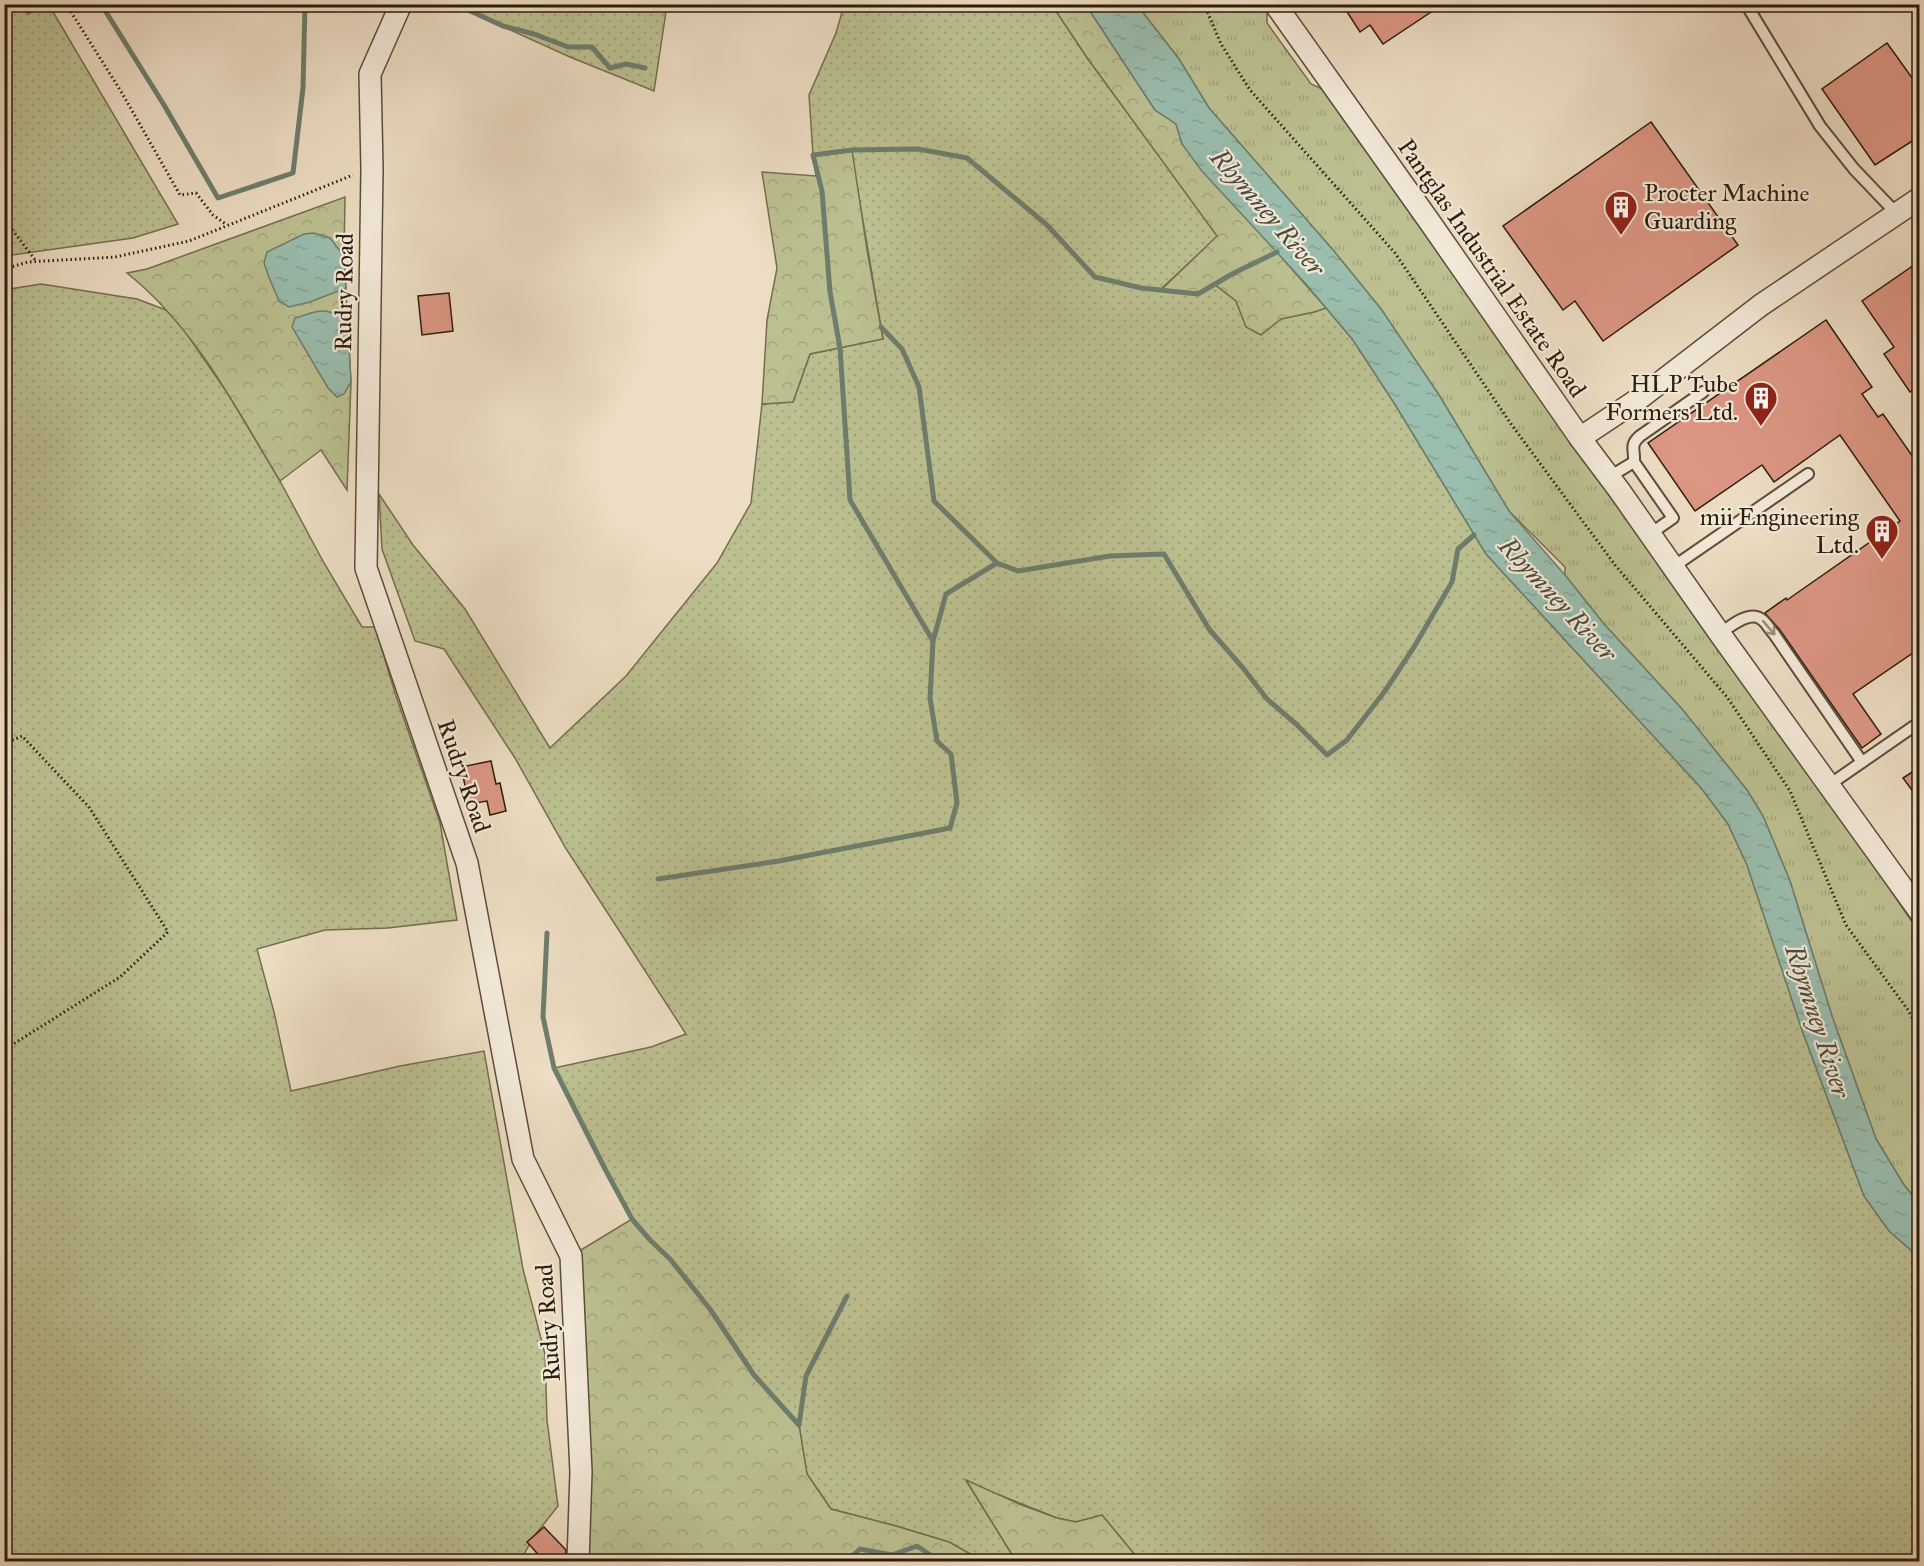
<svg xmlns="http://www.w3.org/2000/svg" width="1924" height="1566" font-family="'IM FELL Great Primer',serif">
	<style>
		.grass { fill: url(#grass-dots); stroke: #746e4e; stroke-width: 1.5 }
		.forest { fill: url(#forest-crowns); stroke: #746e4e; stroke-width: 1.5 }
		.park { fill: url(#park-tufts); stroke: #746e4e; stroke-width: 1.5 }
		.water { fill: url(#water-ripples); stroke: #6e7d6d; stroke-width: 1.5 }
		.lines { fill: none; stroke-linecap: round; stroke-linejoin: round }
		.stream { stroke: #6e7d6d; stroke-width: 5 }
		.building { fill: #dc9683; stroke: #2c1d0b; stroke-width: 1.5 }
		.service-casing { stroke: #5c4d39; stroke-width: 14 }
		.minor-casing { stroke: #5c4d39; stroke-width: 24 }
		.path { stroke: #2c1d0b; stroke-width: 3; stroke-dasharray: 1.5 3; stroke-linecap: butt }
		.service { stroke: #f3e9d9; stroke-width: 10 }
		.minor { stroke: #f3e9d9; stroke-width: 21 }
		.oneway { stroke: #998d7c }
		.labels { text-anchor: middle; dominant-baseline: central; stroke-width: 4.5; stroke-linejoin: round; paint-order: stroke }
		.poi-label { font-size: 24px; fill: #2c1d0b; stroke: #f3e9d9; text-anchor: end }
		.street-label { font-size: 24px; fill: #2c1d0b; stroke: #f3e9d9 }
		.water-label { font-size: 26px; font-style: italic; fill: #4d4d3c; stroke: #f3e9d9 }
	</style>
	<defs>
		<pattern id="grass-dots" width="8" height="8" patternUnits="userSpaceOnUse" patternTransform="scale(1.5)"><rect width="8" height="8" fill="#bcc091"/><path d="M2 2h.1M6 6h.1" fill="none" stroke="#a2a57c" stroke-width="1.8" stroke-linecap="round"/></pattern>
		<pattern id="forest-crowns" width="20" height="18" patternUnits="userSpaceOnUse" patternTransform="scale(1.5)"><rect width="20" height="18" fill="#bcc091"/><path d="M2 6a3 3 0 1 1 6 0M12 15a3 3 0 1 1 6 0" fill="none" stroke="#a2a57c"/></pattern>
		<pattern id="park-tufts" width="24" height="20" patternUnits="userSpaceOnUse" patternTransform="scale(1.5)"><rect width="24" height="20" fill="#bcc091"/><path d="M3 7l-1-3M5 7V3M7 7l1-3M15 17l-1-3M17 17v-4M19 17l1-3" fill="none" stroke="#a2a57c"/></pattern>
		<pattern id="water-ripples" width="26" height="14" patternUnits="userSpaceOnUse" patternTransform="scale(1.5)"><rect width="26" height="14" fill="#9abdae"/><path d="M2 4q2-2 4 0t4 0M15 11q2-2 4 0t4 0" fill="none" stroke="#85a294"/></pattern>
	</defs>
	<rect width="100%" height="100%" fill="#edddc4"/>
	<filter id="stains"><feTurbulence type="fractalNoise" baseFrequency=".00333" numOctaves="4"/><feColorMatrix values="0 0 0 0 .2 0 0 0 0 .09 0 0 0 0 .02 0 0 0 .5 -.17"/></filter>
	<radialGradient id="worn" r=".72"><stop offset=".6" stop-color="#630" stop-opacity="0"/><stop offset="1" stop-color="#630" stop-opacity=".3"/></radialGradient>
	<g class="grass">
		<path d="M5,4L49,5L178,224L133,238L5,256Z"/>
		<path d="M455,5H667L654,91L570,57Z"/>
		<path d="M844,5H1052L1088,59L1218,236L1161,289L1214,284L1236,301L1246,326L1314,312L1326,308L1353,340L1396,406L1486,554L1702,789L1728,824L1747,865L1802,1030L1864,1196L1889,1231L1919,1257V1561H1140L1102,1515L1076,1522L1057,1518L967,1482L1016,1561L983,1562L949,1542L896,1526L831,1509L807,1474L799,1425L754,1375L710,1309L670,1259L650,1240L632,1219L554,1068L651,1047L686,1034L565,847L515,758L444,649L415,641L382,549L379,494L413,545L465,609L550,748L626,676L717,563L751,503L762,404L793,402L810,354L883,339L851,150L813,155L809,95L836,33Z"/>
		<path d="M41,284L137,299L166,310L182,327L228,394L280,481L324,563L362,627H375L396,696L440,823L457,920L388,928L325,930L257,949L274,1012L291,1091L400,1066L484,1051L523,1269L545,1354L547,1420L558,1506L535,1535L520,1561L5,1562L4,290Z"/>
	</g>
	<g class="forest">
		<path d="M1052,5H1086L1155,110L1176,124L1182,144L1326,308L1314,312L1281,319L1261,335L1246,327L1236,301L1214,284L1198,294L1161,290L1217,236L1088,59Z"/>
		<path d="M852,150L867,250L883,339L810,354L793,402L762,404L767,320L777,268L762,172L816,176L813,155Z"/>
		<path d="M345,197L344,256L351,382L347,490L321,450L280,481C236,408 195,327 127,273L147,269Z"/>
		<path d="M632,1219L650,1240L670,1259L710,1309L754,1375L799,1425L807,1474L831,1509L896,1526L949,1542L983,1561H934L929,1555L923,1562L577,1561L571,1256Z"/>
		<path d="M966,1480L1019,1504L1057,1518L1076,1522L1102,1515L1140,1561H1016Z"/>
	</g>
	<path class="park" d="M1137,5H1267V23L1311,84L1331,93L1831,803L1919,932V1203L1904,1185L1876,1139L1832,1016L1790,881L1763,816L1747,790L1682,709L1604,624L1565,575V567L1509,511L1439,395L1381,309L1333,250L1209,108L1179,59Z"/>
	<g class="water">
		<path d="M1086,5H1137L1179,59L1209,108L1333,250L1381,309L1439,395L1509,511L1565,575L1604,624L1682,709L1747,790L1763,816L1790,881L1832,1016L1876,1139L1904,1185L1919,1203V1257L1889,1231L1864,1196L1802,1030L1747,865L1728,824L1702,789L1486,554L1396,406L1353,340L1306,284L1201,170L1182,144L1176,124L1155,110Z"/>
		<path d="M314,233L330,238L344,256L346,288L310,302L289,307L279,301L268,275L264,263L267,252L304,234Z"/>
		<path d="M347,310L351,382L344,394L337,397L328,388L292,327L295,318C304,316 315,310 324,311C336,313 335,315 347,310Z"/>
	</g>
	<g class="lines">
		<g class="stream">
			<path d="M101,4L164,105L218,198L293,173L303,88L305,4"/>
			<path d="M455,4L503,26L534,34L568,47H592L610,68L626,64L645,68"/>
			<path d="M28,12L45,4"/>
			<path d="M1277,252L1232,274L1198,294L1141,288L1095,277L1047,225L967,158L918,149L852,150L813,155L822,191L830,292L840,348L850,500L933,641L946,594L997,563L1018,571L1110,556L1164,554L1209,629L1243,668L1267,699L1296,724L1327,755L1347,740L1385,691L1414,647L1452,582L1458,549L1474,535"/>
			<path d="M881,327L902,349L919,387L934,501L997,563"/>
			<path d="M658,879L779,861L950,828L957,803L951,754L937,741L930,698L933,641"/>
			<path d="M547,933L543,1017L554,1068L605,1169L632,1219L650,1240L670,1259L710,1309L754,1375L799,1425L806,1376L847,1296"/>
			<path d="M846,1562L860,1549L892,1555L917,1546L929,1554L934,1562"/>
		</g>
	</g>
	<g class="building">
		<path d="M1342,4H1443L1383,44L1370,25L1360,32Z"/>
		<path d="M1887,43L1920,89V136L1875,165L1822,89Z"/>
		<path d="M1651,122L1738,245L1603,341L1575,301L1563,310L1503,226Z"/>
		<path d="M1920,261V386L1910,392L1884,354L1894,347L1862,301Z"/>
		<path d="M449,293L453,331L422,335L418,296Z"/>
		<path d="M1826,320L1872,387L1862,394L1878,417L1883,414L1920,467V648L1853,694L1881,734L1862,748L1780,630L1765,613L1786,598L1787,600L1900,521L1840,435L1774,482L1762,465L1695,511L1648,443Z"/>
		<path d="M491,761L496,784L500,783L506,811L490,815L487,801L469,804L461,767Z"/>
		<path d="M1920,767V801L1903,778Z"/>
		<path d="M544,1527L566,1550L565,1562H545L527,1542Z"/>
	</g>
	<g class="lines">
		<defs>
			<g id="service">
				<path d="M1746,4L1820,126L1854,169L1896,213"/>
				<path d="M1634,462L1673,518L1650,534"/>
				<path d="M1609,477L1634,462C1635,449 1629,446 1640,436L1703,392"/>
				<path d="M1673,567L1808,474"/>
				<path d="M1720,634C1729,627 1749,610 1761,619C1766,622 1770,630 1774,634L1862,762"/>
				<path d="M1829,785L1920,722"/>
			</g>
			<g id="minor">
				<path d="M401,4L370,74L372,169L366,568L467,863L523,1159L571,1256L581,1472L578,1562"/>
				<path d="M1275,4L1429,221L1580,438L1619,490L1720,634L1920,912"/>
				<path d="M1580,438L1640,398L1761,305L1920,198"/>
			</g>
		</defs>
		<use href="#service" class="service-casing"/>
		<use href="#minor" class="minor-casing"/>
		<g class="path">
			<path d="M66,4L122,93L180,195L196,193L213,215L227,225"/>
			<path d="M1204,4L1221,44L1250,90L1395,253L1511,424L1615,565L1727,697L1790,791L1846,925L1908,1010L1920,1032"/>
			<path d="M4,219L36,261"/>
			<path d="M4,269L28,262L115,257L189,241L353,175"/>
			<path d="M4,744L22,736L89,807L168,932L120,977L4,1050"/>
		</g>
		<use href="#service" class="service"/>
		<use href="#minor" class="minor"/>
	</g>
	<defs><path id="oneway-shaft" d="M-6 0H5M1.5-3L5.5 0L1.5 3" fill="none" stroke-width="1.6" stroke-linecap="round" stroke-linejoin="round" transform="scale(1.5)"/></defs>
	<use class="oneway" href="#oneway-shaft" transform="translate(1769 628) rotate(50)"/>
	<defs>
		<symbol id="building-pin" viewBox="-11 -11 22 30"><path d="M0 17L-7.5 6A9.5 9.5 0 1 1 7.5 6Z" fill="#8f2418" stroke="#f3e9d9"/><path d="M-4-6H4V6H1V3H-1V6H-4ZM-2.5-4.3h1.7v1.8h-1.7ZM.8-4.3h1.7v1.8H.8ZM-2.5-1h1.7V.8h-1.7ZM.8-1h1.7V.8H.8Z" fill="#fff"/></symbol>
	</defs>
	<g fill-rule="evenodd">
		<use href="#building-pin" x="1602" y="188" width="38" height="52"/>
		<use href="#building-pin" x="1742" y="379" width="38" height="52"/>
		<use href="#building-pin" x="1863" y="512" width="38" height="52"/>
	</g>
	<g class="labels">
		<g class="poi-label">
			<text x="1644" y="193" text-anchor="start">Procter Machine<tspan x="1644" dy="28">Guarding</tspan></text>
			<text x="1738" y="384">HLP Tube<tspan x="1738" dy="28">Formers Ltd.</tspan></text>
			<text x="1859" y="517">mii Engineering<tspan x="1859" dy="28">Ltd.</tspan></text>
		</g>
		<g class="street-label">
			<text transform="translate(1492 268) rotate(55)">Pantglas Industrial Estate Road</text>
			<text transform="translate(344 292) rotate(-89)">Rudry Road</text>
			<text transform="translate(464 776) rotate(71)">Rudry Road</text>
			<text transform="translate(548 1323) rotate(-94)">Rudry Road</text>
		</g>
		<g class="water-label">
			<text transform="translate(1268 212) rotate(49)">Rhymney River</text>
			<text transform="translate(1558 599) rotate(47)">Rhymney River</text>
			<text transform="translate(1818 1021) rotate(72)">Rhymney River</text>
		</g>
	</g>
	<rect width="1924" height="1566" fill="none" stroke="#edddc4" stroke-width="24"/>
	<rect x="6" y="6" width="1912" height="1554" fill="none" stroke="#2c1d0b" stroke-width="3"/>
	<rect x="12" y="12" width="1900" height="1542" fill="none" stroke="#2c1d0b" stroke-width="1.5"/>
	<rect width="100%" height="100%" filter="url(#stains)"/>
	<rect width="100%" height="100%" fill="url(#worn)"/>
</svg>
